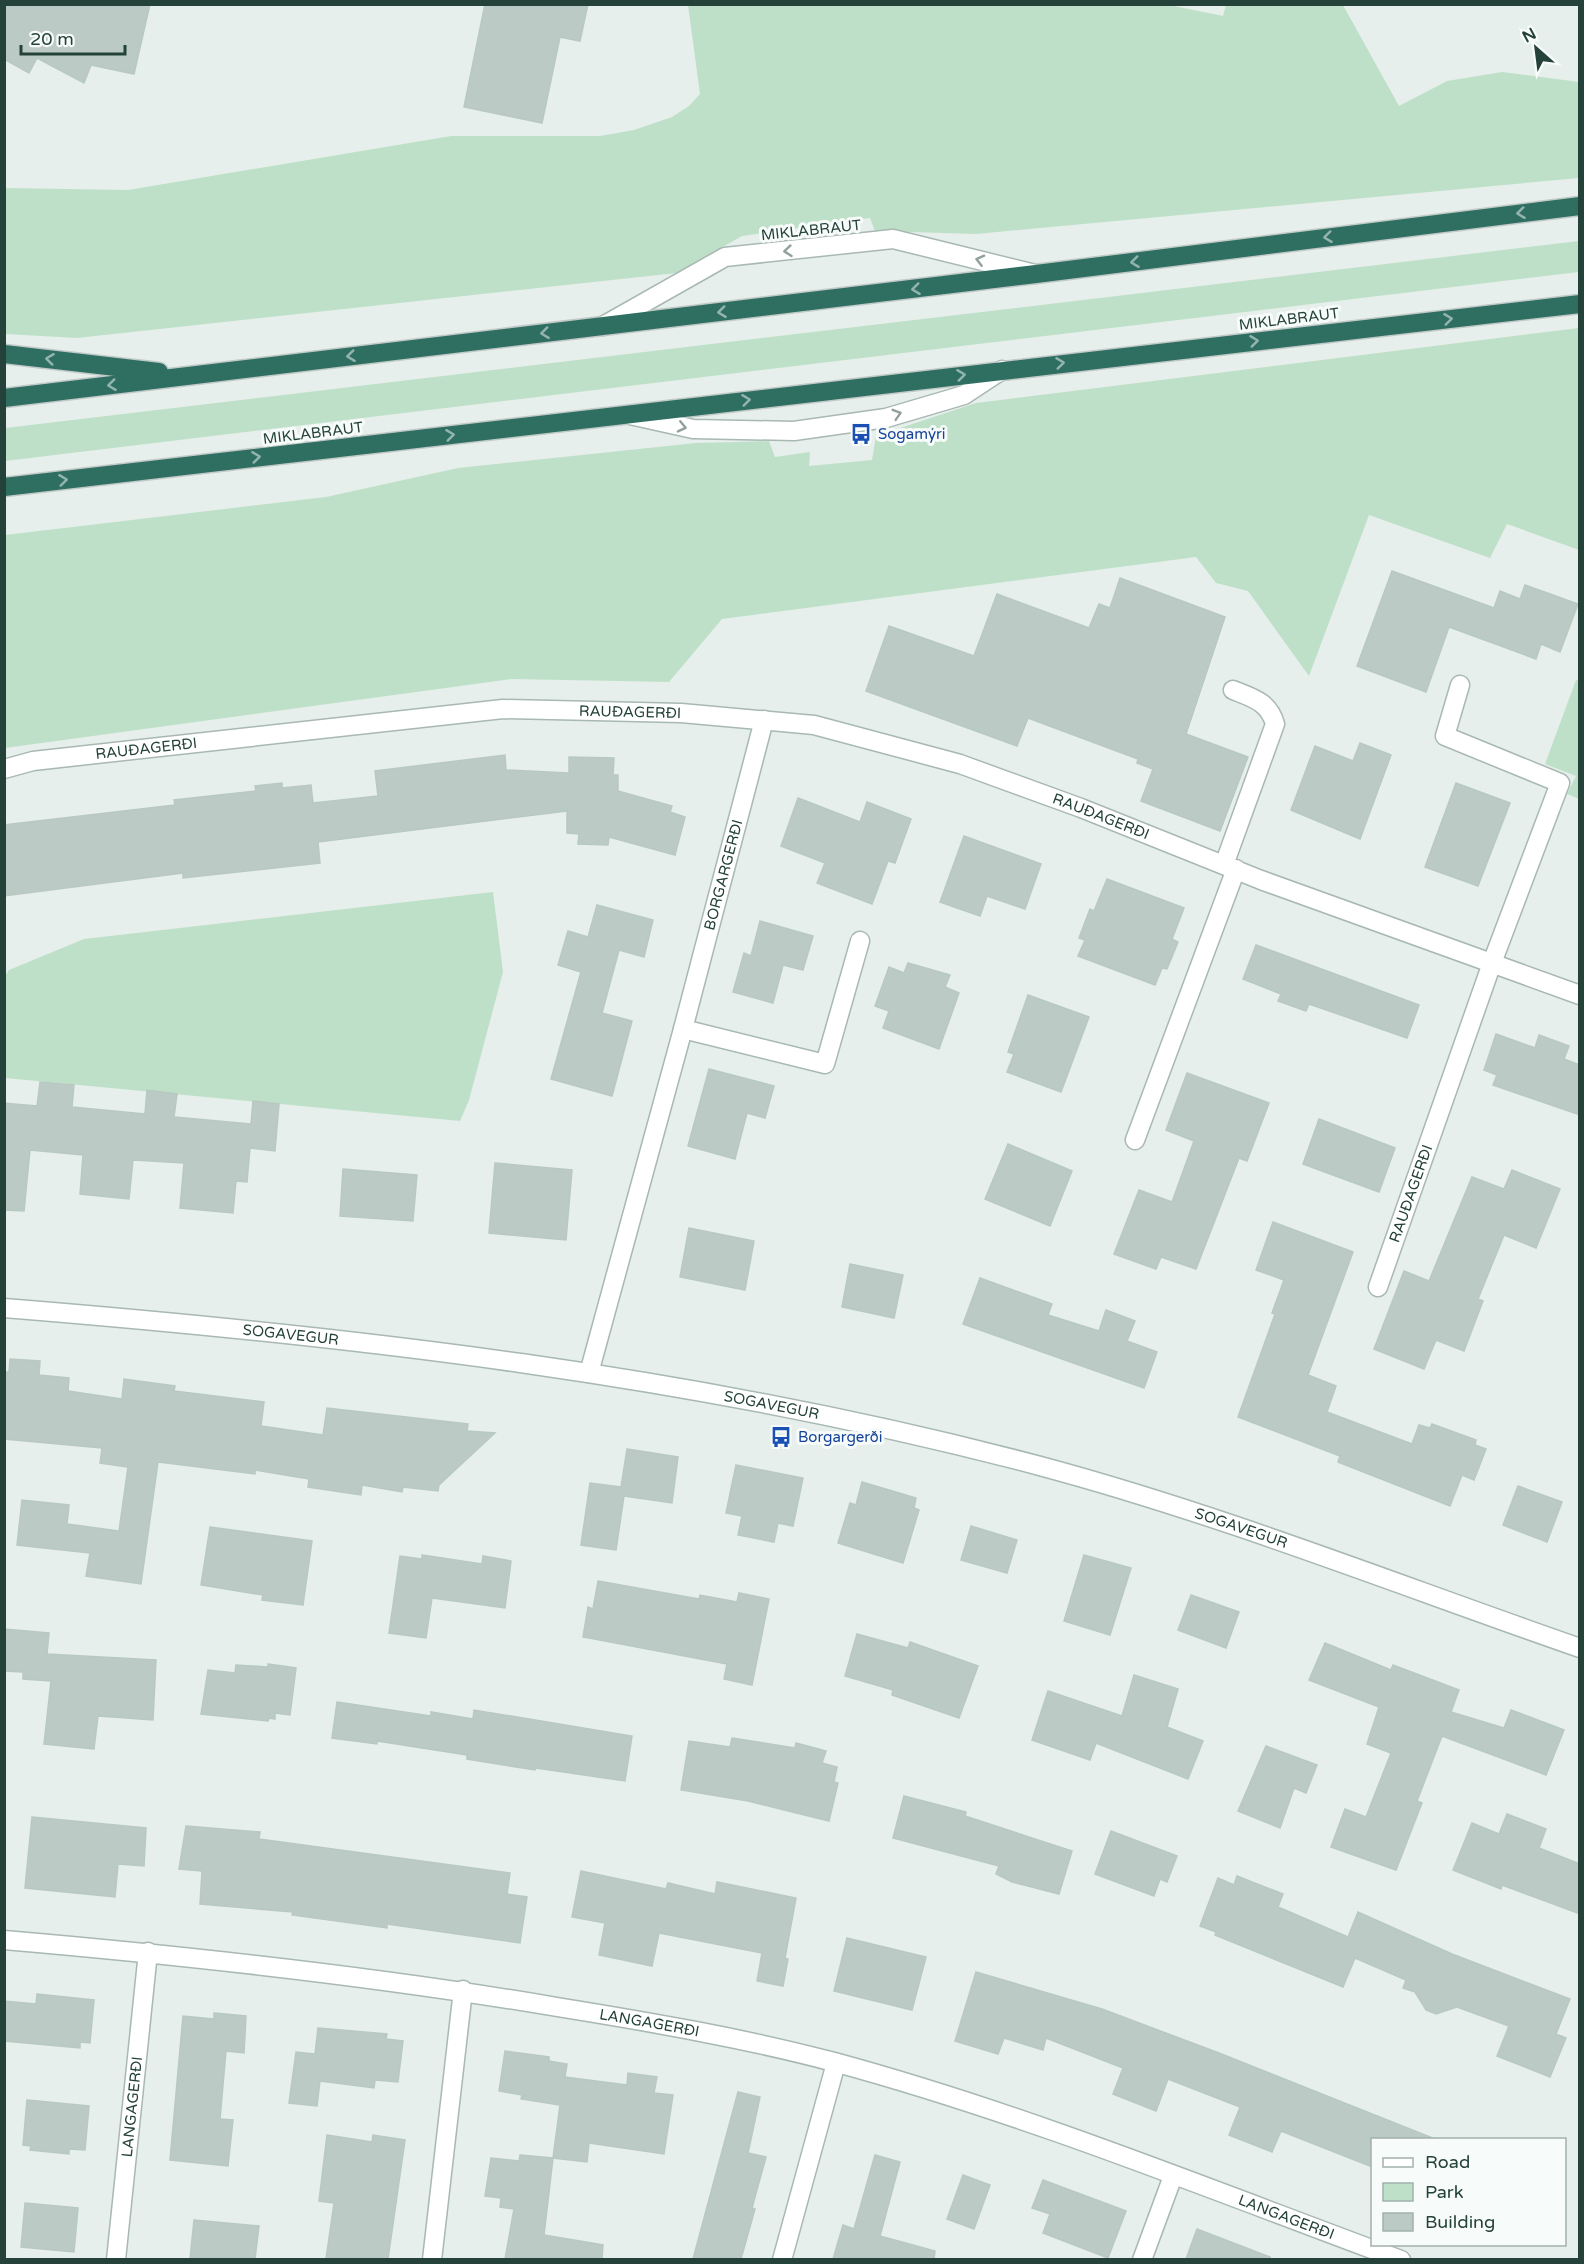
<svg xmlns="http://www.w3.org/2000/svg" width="1584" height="2264" font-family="'Varela Round',sans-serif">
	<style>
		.green { fill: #bfe0c8 }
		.building { fill: #bbcac4; stroke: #b8c9c2; stroke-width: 1.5 }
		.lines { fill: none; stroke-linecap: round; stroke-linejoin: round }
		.lane-casing { stroke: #a8b8b2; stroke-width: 21 }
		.street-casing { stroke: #a8b8b2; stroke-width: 21 }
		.highway-casing { stroke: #c2cac8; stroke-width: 21 }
		.lane { stroke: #fff; stroke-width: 18 }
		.street { stroke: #fff; stroke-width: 18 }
		.highway { stroke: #2f6f62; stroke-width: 18 }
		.oneway { stroke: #93b5ae }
		.oneway2 { stroke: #92a09c }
		.labels { text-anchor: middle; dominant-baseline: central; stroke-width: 6; stroke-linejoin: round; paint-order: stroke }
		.street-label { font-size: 15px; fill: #24423a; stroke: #f7fbf9 }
		.transit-label { font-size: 15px; fill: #164399; stroke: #f7fbf9; text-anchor: start }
	</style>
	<rect width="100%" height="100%" fill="#e6efeb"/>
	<g class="green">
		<path d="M1164,4L1223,16L1226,5H1343L1399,106L1447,81L1502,72L1579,82V178L976,234L875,231L870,218L742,236L677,273L77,338L5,334V188L128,190L451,136H600L634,130L672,117L689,106L700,94L688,5Z"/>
		<path d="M1579,241V272L5,461V428Z"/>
		<path d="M1579,328V550L1507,524L1490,558L1369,515L1309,676L1248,591L1216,583L1196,557L722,619L669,682L511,679L5,748V535L326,497L458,468L696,443L769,441L775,457L810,452L809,466L872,460L876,436L976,403Z"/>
		<path d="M1576,680L1580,681L1579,799L1567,794L1576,776L1545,764Z"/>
		<path d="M493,892L503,972L469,1100L460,1121L5,1078V976L9,970L84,939Z"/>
	</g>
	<g class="building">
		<path d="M4,4H150L134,74L91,65L84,83L37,58L29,73L4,59Z"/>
		<path d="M485,4H588L580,41L560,37L542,123L464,107Z"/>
		<path d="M1392,571L1494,608L1500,591L1520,599L1525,585L1578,604L1560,652L1541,644L1536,659L1449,627L1426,692L1357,666Z"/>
		<path d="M1120,578L1225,617L1186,734L1248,757L1220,831L1141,801L1153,769L1137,763L1138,759L1028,718L1017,746L866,691L889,626L974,656L997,594L1089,628L1099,604L1110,608Z"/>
		<path d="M1360,743L1391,755L1360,839L1291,810L1315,746L1353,761Z"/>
		<path d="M505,755L506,770L569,773V757L614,758L613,775H618V791L672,806L670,812L685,817L675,855L609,837L608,845L578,844L579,834L567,833V811L318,842L320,863L183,878V873L4,896V825L175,805L174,800L256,791L255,786L282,783V788L311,785L313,803L378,796L375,771Z"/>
		<path d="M1456,783L1510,803L1478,886L1425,867Z"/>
		<path d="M798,798L860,822L867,802L911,819L895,863L888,861L872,904L817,883L825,863L781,846Z"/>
		<path d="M964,836L1041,864L1025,909L987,896L980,916L940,902Z"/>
		<path d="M1107,879L1184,908L1172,939L1178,942L1167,969L1162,968L1155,985L1078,956L1085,940L1079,938L1090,909L1094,911Z"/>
		<path d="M597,905L653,920L644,957L619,950L602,1013L632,1021L612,1096L551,1079L581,972L558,965L568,931L588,937Z"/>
		<path d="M760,921L813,936L803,970L783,965L773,1003L733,992L744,953L751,956Z"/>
		<path d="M1256,945L1419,1005L1407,1038L1309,1004L1306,1011L1278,1001L1281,994L1243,979Z"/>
		<path d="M908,963L950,975L945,987L959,993L939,1049L883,1028L889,1011L875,1006L889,967L904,973Z"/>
		<path d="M1028,995L1089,1017L1061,1092L1007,1072L1014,1054L1008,1052Z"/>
		<path d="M1496,1034L1535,1048L1539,1035L1569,1046L1564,1059L1580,1065V1115L1493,1085L1497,1075L1484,1070Z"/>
		<path d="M709,1069L774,1086L765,1118L747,1113L735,1159L688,1146Z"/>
		<path d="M1187,1073L1269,1103L1247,1161L1239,1158L1196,1269L1161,1257L1156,1269L1114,1254L1139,1190L1172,1202L1194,1141L1166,1130Z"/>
		<path d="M40,1082L74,1085L72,1107L145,1114L147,1090L177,1094L174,1117L251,1124L253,1101L279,1104L275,1151L250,1148L247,1182L236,1181L233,1213L180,1208L184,1163L133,1160L129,1199L80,1194L83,1155L30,1150L24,1211L4,1210V1103L37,1106Z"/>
		<path d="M1319,1119L1395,1148L1379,1192L1303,1164Z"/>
		<path d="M1008,1144L1072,1171L1050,1226L985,1199Z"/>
		<path d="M495,1163L572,1170L566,1240L489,1233Z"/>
		<path d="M343,1169L417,1175L413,1221L340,1216Z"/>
		<path d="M1512,1170L1560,1189L1536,1248L1504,1235L1478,1299L1483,1301L1464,1351L1436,1340L1424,1369L1374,1349L1404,1271L1429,1281L1472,1177L1504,1189Z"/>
		<path d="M1273,1222L1353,1252L1308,1375L1336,1386L1327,1412L1412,1444L1419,1425L1430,1428L1432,1424L1476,1440L1475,1445L1486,1449L1474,1480L1462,1475L1450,1506L1338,1462L1340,1456L1238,1417L1275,1314L1272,1313L1284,1280L1256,1270Z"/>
		<path d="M689,1228L754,1241L745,1290L680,1277Z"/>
		<path d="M850,1264L903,1275L894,1318L842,1307Z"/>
		<path d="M980,1278L1052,1304L1048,1315L1099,1331L1106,1310L1135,1321L1127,1341L1157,1352L1144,1388L963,1324Z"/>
		<path d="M10,1359L40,1361L39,1375L69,1378L68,1391L122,1399L124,1379L175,1386L174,1391L264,1402L261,1426L323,1435L327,1408L468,1424L467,1431L495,1433L439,1485L438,1491L403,1487L402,1492L362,1485L361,1495L308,1487L309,1479L255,1470V1474L158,1462L141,1584L86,1576L90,1553L17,1545L22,1500L69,1505L67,1524L119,1531L128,1467L100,1463L102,1448L4,1439V1372H9Z"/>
		<path d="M627,1449L678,1457L672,1503L624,1496L616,1550L581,1545L590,1483L621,1487Z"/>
		<path d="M736,1465L803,1478L793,1526L778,1523L774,1542L738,1535L742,1516L726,1513Z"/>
		<path d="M862,1482L916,1498L914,1508L919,1510L903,1563L838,1543L850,1503L856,1505Z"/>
		<path d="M1518,1486L1562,1502L1547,1542L1503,1525Z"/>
		<path d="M971,1526L1017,1540L1007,1573L961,1560Z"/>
		<path d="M210,1527L312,1541L303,1605L262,1600L263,1595L201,1585Z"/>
		<path d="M422,1555L482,1564L483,1556L511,1561L505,1608L432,1598L426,1638L389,1633L400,1556L422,1559Z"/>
		<path d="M1084,1555L1131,1568L1110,1635L1064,1621Z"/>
		<path d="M598,1581L699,1599L700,1595L737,1602L739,1593L769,1599L752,1685L724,1679L727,1664L583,1637L588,1607L593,1609Z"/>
		<path d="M1191,1595L1239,1612L1226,1648L1178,1630Z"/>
		<path d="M4,1629L49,1633L47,1654L156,1660L153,1720L98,1716L94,1749L44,1744L51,1681L23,1679V1672L4,1671Z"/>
		<path d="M857,1634L908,1648L910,1642L978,1666L959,1718L892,1695L893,1690L845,1676Z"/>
		<path d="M1325,1643L1391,1670L1393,1665L1459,1690L1451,1712L1504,1728L1511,1710L1564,1730L1546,1775L1442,1736L1417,1801L1422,1803L1396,1870L1331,1847L1345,1809L1366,1817L1391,1753L1367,1744L1379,1707L1309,1680Z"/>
		<path d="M268,1664L296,1668L290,1715L275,1713V1719L269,1718L268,1721L201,1714L208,1670L235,1673L236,1665L268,1667Z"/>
		<path d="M1134,1675L1178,1689L1167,1727L1203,1741L1188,1779L1096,1743L1090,1760L1032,1740L1048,1691L1122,1716Z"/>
		<path d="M337,1702L431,1716V1712L473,1719L474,1710L632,1736L625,1781L536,1768L535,1770L467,1759V1755L377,1741V1744L332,1738Z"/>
		<path d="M732,1738L795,1748L796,1743L826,1751L822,1763L837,1767L834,1782L838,1783L829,1821L748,1801L681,1790L689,1741L730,1747Z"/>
		<path d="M1266,1746L1317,1765L1306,1793L1294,1788L1280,1828L1238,1811Z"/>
		<path d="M904,1796L966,1812L965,1816L1072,1851L1059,1894L1012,1882L996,1874L999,1866L893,1838Z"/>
		<path d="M1507,1814L1546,1829L1539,1848L1580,1864V1914L1502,1885L1501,1889L1453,1870L1472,1823L1499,1834Z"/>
		<path d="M32,1817L146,1828L144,1866L118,1864L115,1897L25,1888Z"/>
		<path d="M186,1826L260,1832L259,1839L510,1873L507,1894L527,1897L520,1943L387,1924V1928L292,1915L293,1912L200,1904L202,1871L179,1869Z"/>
		<path d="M1111,1831L1177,1856L1167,1882L1160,1879L1154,1896L1095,1874Z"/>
		<path d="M581,1871L666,1889L668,1883L715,1894L717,1882L796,1898L785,1958L780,1957L788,1959L783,1986L757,1981L762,1953L659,1933L652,1966L599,1955L605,1923L572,1917Z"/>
		<path d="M1237,1876L1283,1894L1278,1907L1348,1937L1358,1912L1452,1954L1570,1999L1556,2034L1566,2038L1550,2077L1497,2056L1509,2026L1457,2007L1436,2014L1426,2010L1415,1992L1403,1988L1406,1980L1355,1958L1343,1987L1215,1935L1216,1932L1200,1926L1218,1878L1234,1885Z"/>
		<path d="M847,1938L926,1957L912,2010L834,1991Z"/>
		<path d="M976,1972L1102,2009L1219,2053L1435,2139H1372V2167L1281,2131L1272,2152L1229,2135L1240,2107L1168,2079L1156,2111L1113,2094L1123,2068L1046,2038L1043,2050L1004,2038L998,2054L955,2041Z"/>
		<path d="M37,1994L94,2000L90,2043L80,2042V2048L4,2041V2001L36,2004Z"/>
		<path d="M214,2013L246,2016L244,2053L226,2051L220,2119L233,2120L228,2166L170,2160L183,2016L214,2019Z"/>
		<path d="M318,2028L387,2034L386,2039L403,2041L398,2082L375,2080L374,2088L320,2081L317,2106L289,2103L296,2052L315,2054Z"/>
		<path d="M505,2051L549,2057V2061L567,2064L565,2077L627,2085L628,2073L657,2077L654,2093L673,2095L664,2154L589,2143L587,2162L553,2158L560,2105L521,2099L522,2095L499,2091Z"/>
		<path d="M738,2092L760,2097L748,2153L766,2157L752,2208L755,2209L741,2259H693Z"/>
		<path d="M27,2100L89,2106L85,2150L69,2149V2154L30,2150L31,2146L23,2145Z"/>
		<path d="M327,2135L372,2142L373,2135L405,2140L388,2259H326L334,2203L319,2201Z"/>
		<path d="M520,2155L553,2158L544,2235L603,2245L602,2259H505L514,2209L500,2207L501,2198L485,2196L491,2158L519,2161Z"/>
		<path d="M875,2155L900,2162L880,2236L935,2251L934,2259H833L843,2225L854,2229Z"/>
		<path d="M963,2175L990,2185L974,2229L947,2219Z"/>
		<path d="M1043,2180L1126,2211L1108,2258L1043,2233L1050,2214L1032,2208Z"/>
		<path d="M25,2203L78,2208L74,2252L21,2247Z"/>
		<path d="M194,2220L259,2226L255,2259H190Z"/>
		<path d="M1197,2229L1270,2257V2259H1186Z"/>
	</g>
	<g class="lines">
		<defs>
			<g id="lane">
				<path d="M603,326L725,257L893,239L1035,274"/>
				<path d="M630,415L693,429L794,431L886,418L964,395L1002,370"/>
				<path d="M1224,865L1275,724C1269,702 1253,698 1233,690"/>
				<path d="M683,1029L825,1064L860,941"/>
			</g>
			<g id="street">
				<path id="s1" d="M4,769L33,761L503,709L681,713L814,725L960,764L1081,808L1261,880L1580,995"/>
				<path d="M1135,1140L1236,869"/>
				<path id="s2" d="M1378,1287L1492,963L1560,783L1445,736L1460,685"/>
				<path id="s3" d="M4,1308C352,1336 702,1376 1040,1466C1223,1515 1401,1586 1580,1648"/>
				<path id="s4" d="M589,1373L683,1029L764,720"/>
				<path id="s5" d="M4,1940C190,1956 374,1976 557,2007C650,2022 743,2038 834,2062C1026,2114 1214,2191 1401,2260"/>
				<path id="s6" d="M116,2260L148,1952"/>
				<path d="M432,2260L463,1990"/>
				<path d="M782,2260L836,2063"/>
				<path d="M1142,2260L1173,2176"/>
			</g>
			<g id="highway">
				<path d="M4,354L159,372"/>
				<path d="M4,398L1036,274L1580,206"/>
				<path d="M4,487L1580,304"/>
			</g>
		</defs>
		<use href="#lane" class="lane-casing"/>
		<use href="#street" class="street-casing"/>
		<use href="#highway" class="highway-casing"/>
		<use href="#lane" class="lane"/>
		<use href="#street" class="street"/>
		<use href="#highway" class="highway"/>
	</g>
	<defs><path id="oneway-chevron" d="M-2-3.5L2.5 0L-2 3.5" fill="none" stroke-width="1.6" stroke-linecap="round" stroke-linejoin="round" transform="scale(1.5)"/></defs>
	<g class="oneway">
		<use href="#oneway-chevron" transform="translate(1521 213) rotate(173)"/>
		<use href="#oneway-chevron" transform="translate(1328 237) rotate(173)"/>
		<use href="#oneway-chevron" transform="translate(1135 262) rotate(173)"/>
		<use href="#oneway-chevron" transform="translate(916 289) rotate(173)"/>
		<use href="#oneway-chevron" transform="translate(722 312) rotate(173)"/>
		<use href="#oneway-chevron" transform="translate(1448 319) rotate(-7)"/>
		<use href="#oneway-chevron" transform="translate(545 333) rotate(173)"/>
		<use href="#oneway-chevron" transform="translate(1254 341) rotate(-7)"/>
		<use href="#oneway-chevron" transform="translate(351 356) rotate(173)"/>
		<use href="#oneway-chevron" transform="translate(50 359) rotate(-173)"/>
		<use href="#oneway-chevron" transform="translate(1060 363) rotate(-7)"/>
		<use href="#oneway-chevron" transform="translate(961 375) rotate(-7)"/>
		<use href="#oneway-chevron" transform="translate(112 385) rotate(173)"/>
		<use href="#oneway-chevron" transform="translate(746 400) rotate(-7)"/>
		<use href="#oneway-chevron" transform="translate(450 435) rotate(-7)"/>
		<use href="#oneway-chevron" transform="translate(256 457) rotate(-7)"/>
		<use href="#oneway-chevron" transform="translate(63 480) rotate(-7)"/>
	</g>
	<g class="oneway2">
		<use href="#oneway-chevron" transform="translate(788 251) rotate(174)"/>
		<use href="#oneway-chevron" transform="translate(980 260) rotate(-166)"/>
		<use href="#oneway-chevron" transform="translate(897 414) rotate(-17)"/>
		<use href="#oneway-chevron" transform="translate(682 427) rotate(13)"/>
	</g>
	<defs>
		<symbol id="bus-bare" viewBox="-9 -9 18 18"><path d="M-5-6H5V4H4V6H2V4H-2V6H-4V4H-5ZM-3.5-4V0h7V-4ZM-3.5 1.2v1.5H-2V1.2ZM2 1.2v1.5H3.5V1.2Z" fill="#1a4fb4" stroke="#f7fbf9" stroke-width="2.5" paint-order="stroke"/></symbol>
	</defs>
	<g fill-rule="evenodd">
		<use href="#bus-bare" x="846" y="419" width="30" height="30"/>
		<use href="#bus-bare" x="766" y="1422" width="30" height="30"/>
	</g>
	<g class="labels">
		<g class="street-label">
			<text transform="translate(811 230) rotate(-6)">MIKLABRAUT</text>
			<text transform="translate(1289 319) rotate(-7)">MIKLABRAUT</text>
			<text transform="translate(313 433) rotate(-7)">MIKLABRAUT</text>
			<text stroke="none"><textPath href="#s1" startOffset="630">RAUÐAGERÐI</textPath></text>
			<text stroke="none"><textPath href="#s1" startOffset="144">RAUÐAGERÐI</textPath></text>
			<text stroke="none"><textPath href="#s1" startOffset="1116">RAUÐAGERÐI</textPath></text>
			<text stroke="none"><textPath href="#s4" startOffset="516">BORGARGERÐI</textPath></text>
			<text stroke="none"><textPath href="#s2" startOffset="99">RAUÐAGERÐI</textPath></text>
			<text stroke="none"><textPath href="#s3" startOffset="288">SOGAVEGUR</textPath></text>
			<text stroke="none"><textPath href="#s3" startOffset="774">SOGAVEGUR</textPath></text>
			<text stroke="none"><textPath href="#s3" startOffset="1260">SOGAVEGUR</textPath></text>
			<text stroke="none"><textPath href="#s5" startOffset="651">LANGAGERÐI</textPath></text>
			<text stroke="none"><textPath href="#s6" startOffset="154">LANGAGERÐI</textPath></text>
			<text stroke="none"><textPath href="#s5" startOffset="1318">LANGAGERÐI</textPath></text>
		</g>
		<g class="transit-label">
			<text x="878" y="434">Sogamýri</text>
			<text x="798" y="1437">Borgargerði</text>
		</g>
	</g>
	<rect width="1584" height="2264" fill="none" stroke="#24423a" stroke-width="12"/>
	<rect x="1371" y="2138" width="195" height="108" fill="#f7fbf9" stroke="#a3b1ad" stroke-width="1.5"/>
	<rect x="1383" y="2158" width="30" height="9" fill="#ffffff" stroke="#a3b1ad" stroke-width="1.5"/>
	<text x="1425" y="2168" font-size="18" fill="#24423a">Road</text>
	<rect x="1383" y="2183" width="30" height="18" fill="#bfe0c8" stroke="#a3b1ad" stroke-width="1.5"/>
	<text x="1425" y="2198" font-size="18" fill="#24423a">Park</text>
	<rect x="1383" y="2213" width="30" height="18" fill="#bbcac4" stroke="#a3b1ad" stroke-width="1.5"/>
	<text x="1425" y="2228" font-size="18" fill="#24423a">Building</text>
	<g transform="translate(1536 48) rotate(332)" stroke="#f7fbf9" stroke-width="4.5" paint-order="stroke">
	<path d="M0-4.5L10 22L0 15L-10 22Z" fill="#24423a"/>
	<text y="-9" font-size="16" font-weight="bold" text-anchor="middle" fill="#24423a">N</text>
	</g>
	<path d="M21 45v9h104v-9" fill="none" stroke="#24423a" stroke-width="3"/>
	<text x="30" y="45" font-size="18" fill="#24423a" stroke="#f7fbf9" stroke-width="4.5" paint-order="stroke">20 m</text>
</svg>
